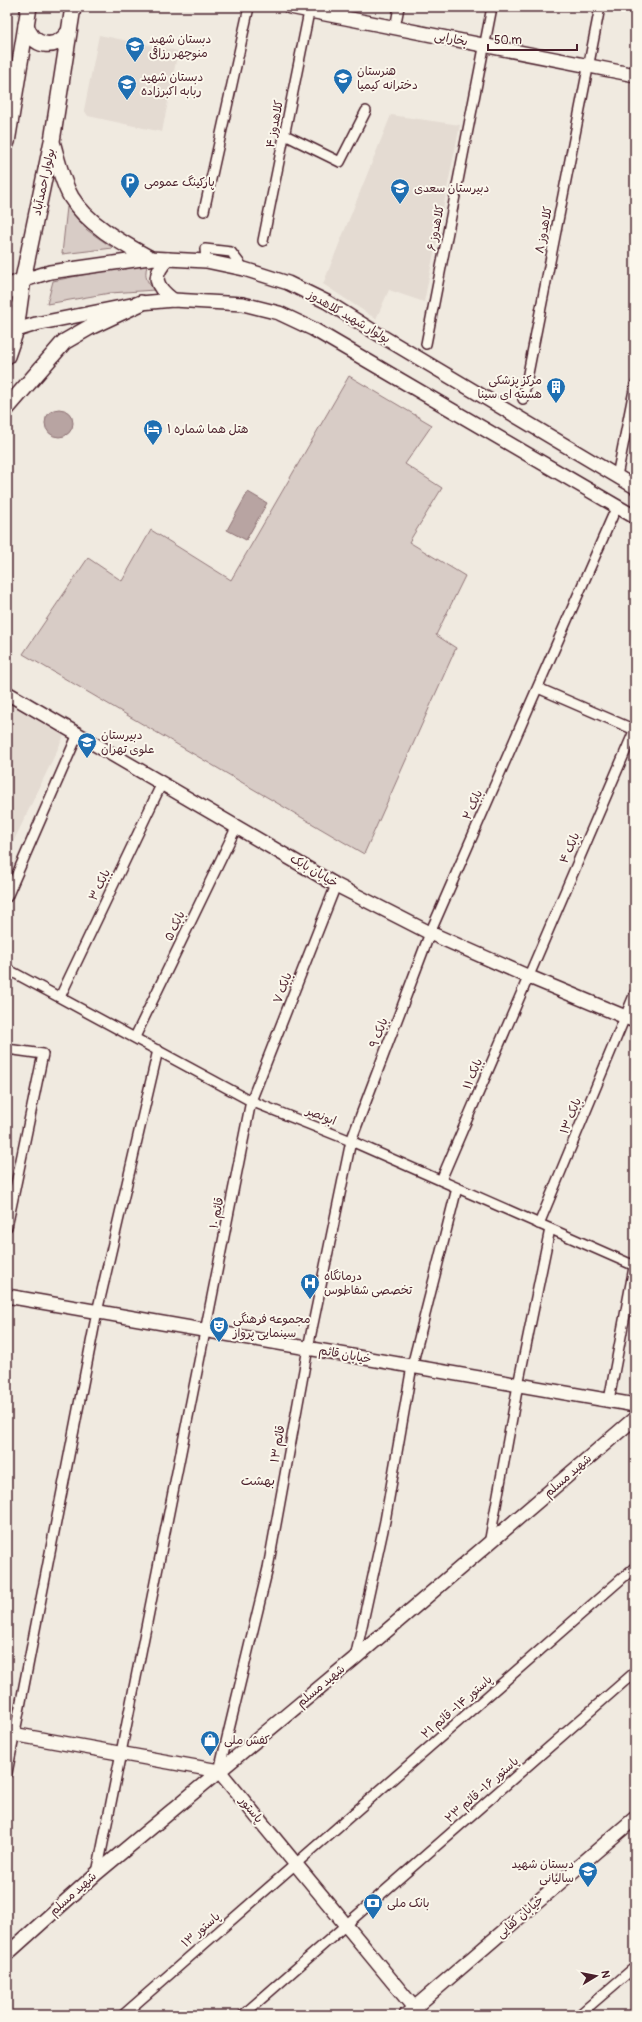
<svg xmlns="http://www.w3.org/2000/svg" width="642" height="2022" font-family="Pangolin,'Playpen Sans Arabic',sans-serif">
	<style>
		.built { fill: #e4dbd2 }
		.green { fill: #d8ccc6; stroke: #917678 }
		.water { fill: #b8a4a2; stroke: #8c6f72 }
		.lines { fill: none; stroke-linecap: round; stroke-linejoin: round }
		.street-casing { stroke: #4a1f2b; stroke-width: 12 }
		.secondary-casing { stroke: #4a1f2b; stroke-width: 16 }
		.primary-casing { stroke: #4a1f2b; stroke-width: 18 }
		.street { stroke: #fbf7ec; stroke-width: 9 }
		.secondary { stroke: #fbf7ec; stroke-width: 13 }
		.primary { stroke: #fbf7ec; stroke-width: 15 }
		.labels { text-anchor: middle; dominant-baseline: central; stroke-width: 4; stroke-linejoin: round; paint-order: stroke }
		.poi-label { font-size: 12px; fill: #4a1f2b; stroke: #fbf7ec; text-anchor: start }
		.street-label { font-size: 12px; fill: #4a1f2b; stroke: #fbf7ec }
		.neighbourhood-label { font-size: 13px; fill: #4a1f2b; stroke: #fbf7ec }
	</style>
	<rect width="100%" height="100%" fill="#f0eae0"/>
	<filter id="ink" filterUnits="userSpaceOnUse"><feTurbulence type="fractalNoise" baseFrequency=".025" numOctaves="2"/><feDisplacementMap in="SourceGraphic" scale="8" xChannelSelector="R" yChannelSelector="G"/><feConvolveMatrix kernelMatrix="1 2 1 2 8 2 1 2 1" color-interpolation-filters="sRGB"/></filter>
	<g filter="url(#ink)">
		<g class="built">
			<path d="M99,35L178,51L162,132L88,116L84,110Z"/>
			<path d="M391,115L460,125L424,302L389,290L376,319L323,284Z"/>
			<path d="M7,703L64,736L7,855Z"/>
		</g>
		<g class="green">
			<path d="M67,207L87,230L113,248L62,254Z"/>
			<path d="M146,264L147,266C144,277 147,283 155,290L110,293L47,304L53,281L120,267Z"/>
			<path d="M349,376L432,425L405,464L442,488L409,542L465,576L436,635L456,648L364,854L23,654L88,558L122,581L151,530L231,580Z"/>
		</g>
		<g class="water">
			<circle cx="59" cy="423" r="14"/>
			<path d="M248,492L267,503L246,540L227,530Z"/>
		</g>
		<g class="lines">
			<defs>
				<g id="street">
					<path d="M395,28L399,7"/>
					<path d="M285,135L340,162L366,111"/>
					<path d="M204,211L249,7"/>
					<path d="M263,241L310,7"/>
					<path d="M206,261L205,249L231,252L244,269"/>
					<path d="M426,344L492,7"/>
					<path d="M523,399L600,7"/>
					<path d="M617,476L635,385"/>
					<path d="M538,688L635,730"/>
					<path d="M7,897L78,734"/>
					<path d="M7,969L251,1101L351,1141L635,1266"/>
					<path d="M60,997L162,783"/>
					<path d="M135,1037L237,826"/>
					<path d="M7,1049L43,1054L7,1227"/>
					<path d="M441,1180L635,729"/>
					<path d="M539,1224L635,993"/>
					<path d="M609,1400L635,1262"/>
					<path d="M489,1544L518,1385L550,1229"/>
					<path d="M355,1658L385,1521L412,1366L457,1188"/>
					<path d="M219,1771L268,1568L308,1348L351,1141L430,933L617,506"/>
					<path d="M7,1773L97,1312L158,1050"/>
					<path d="M97,1873L251,1101L336,885"/>
					<path d="M123,2015L635,1567"/>
					<path d="M243,2015L635,1672"/>
					<path d="M579,2015L635,1967"/>
				</g>
				<g id="secondary">
					<path d="M290,7L635,75"/>
					<path d="M168,259C151,276 155,286 173,300"/>
					<path d="M14,283L50,272L149,258L206,261L244,269L288,283L327,302L373,331L635,487"/>
					<path d="M7,333L36,324L141,303L173,300L243,304L279,313L313,329L635,517"/>
					<path d="M7,693L336,885L430,933L527,976L635,1021"/>
					<path d="M7,1296L635,1405"/>
					<path d="M7,1733L219,1771L420,2015"/>
					<path d="M7,1954L97,1873L355,1658L635,1418"/>
					<path d="M406,2015L635,1818"/>
				</g>
				<g id="primary">
					<path d="M26,25C32,47 55,51 68,33"/>
					<path d="M7,142L29,7"/>
					<path d="M53,145C58,163 62,181 71,197C87,224 122,243 149,258"/>
					<path d="M7,292L23,279"/>
					<path d="M7,356L16,330L23,279L52,141L73,7"/>
					<path d="M7,408L64,342L90,327L141,303"/>
				</g>
			</defs>
			<use href="#street" class="street-casing"/>
			<use href="#secondary" class="secondary-casing"/>
			<use href="#primary" class="primary-casing"/>
			<use href="#street" class="street"/>
			<use href="#secondary" class="secondary"/>
			<use href="#primary" class="primary"/>
		</g>
	</g>
	<defs>
		<symbol id="school-pin" viewBox="-11 -11 22 30"><path d="M0 17L-7.5 6A9.5 9.5 0 1 1 7.5 6Z" fill="#1f6fb2" stroke="#fbf7ec"/><path d="M0-5L7-2L0 1L-7-2ZM-4 1L0 2.5L4 1V4Q0 6-4 4Z" fill="#fff"/></symbol>
		<symbol id="parking-pin" viewBox="-11 -11 22 30"><path d="M0 17L-7.5 6A9.5 9.5 0 1 1 7.5 6Z" fill="#1f6fb2" stroke="#fbf7ec"/><path d="M-3.5-5.5H1a3.5 3.5 0 0 1 0 7H-1V5.5H-3.5ZM-1-3.4V-.6H.8a1.4 1.4 0 0 0 0-2.8Z" fill="#fff"/></symbol>
		<symbol id="building-pin" viewBox="-11 -11 22 30"><path d="M0 17L-7.5 6A9.5 9.5 0 1 1 7.5 6Z" fill="#1f6fb2" stroke="#fbf7ec"/><path d="M-4-6H4V6H1V3H-1V6H-4ZM-2.5-4.3h1.7v1.8h-1.7ZM.8-4.3h1.7v1.8H.8ZM-2.5-1h1.7V.8h-1.7ZM.8-1h1.7V.8H.8Z" fill="#fff"/></symbol>
		<symbol id="hotel-pin" viewBox="-11 -11 22 30"><path d="M0 17L-7.5 6A9.5 9.5 0 1 1 7.5 6Z" fill="#1f6fb2" stroke="#fbf7ec"/><path d="M-6-4.5h1.5V1H6V5H4.5V3h-9V5H-6ZM-4 0a1.8 1.8 0 1 1 3.6 0ZM.5 0V-2.5h3Q6-2.5 6 0Z" fill="#fff"/></symbol>
		<symbol id="hospital-pin" viewBox="-11 -11 22 30"><path d="M0 17L-7.5 6A9.5 9.5 0 1 1 7.5 6Z" fill="#1f6fb2" stroke="#fbf7ec"/><path d="M-5-5h3v3.5h4V-5h3V5h-3V1.5h-4V5h-3Z" fill="#fff"/></symbol>
		<symbol id="theatre-pin" viewBox="-11 -11 22 30"><path d="M0 17L-7.5 6A9.5 9.5 0 1 1 7.5 6Z" fill="#1f6fb2" stroke="#fbf7ec"/><path d="M-5-5.5Q0-4 5-5.5V0Q5 5 0 6Q-5 5-5 0ZM-3.3-2.5H-1v1.5H-3.3ZM1-2.5H3.3v1.5H1ZM-2.8 1Q0 5.5 2.8 1Z" fill="#fff"/></symbol>
		<symbol id="shop-pin" viewBox="-11 -11 22 30"><path d="M0 17L-7.5 6A9.5 9.5 0 1 1 7.5 6Z" fill="#1f6fb2" stroke="#fbf7ec"/><path d="M-5-2.5h2.3a2.7 3.5 0 0 1 5.4 0H5L5.5 6h-11ZM-1.5-2.5h3a1.5 2.3 0 0 0-3 0Z" fill="#fff"/></symbol>
		<symbol id="bank-pin" viewBox="-11 -11 22 30"><path d="M0 17L-7.5 6A9.5 9.5 0 1 1 7.5 6Z" fill="#1f6fb2" stroke="#fbf7ec"/><path d="M-6-4H6V4H-6ZM0-2.3a2.3 2.3 0 1 0 0 4.6a2.3 2.3 0 1 0 0-4.6Z" fill="#fff"/></symbol>
	</defs>
	<g fill-rule="evenodd">
		<use href="#school-pin" x="124" y="35" width="22" height="30"/>
		<use href="#school-pin" x="332" y="67" width="22" height="30"/>
		<use href="#school-pin" x="116" y="73" width="22" height="30"/>
		<use href="#parking-pin" x="119" y="171" width="22" height="30"/>
		<use href="#school-pin" x="389" y="177" width="22" height="30"/>
		<use href="#building-pin" x="545" y="376" width="22" height="30"/>
		<use href="#hotel-pin" x="142" y="418" width="22" height="30"/>
		<use href="#school-pin" x="76" y="731" width="22" height="30"/>
		<use href="#hospital-pin" x="299" y="1272" width="22" height="30"/>
		<use href="#theatre-pin" x="208" y="1315" width="22" height="30"/>
		<use href="#shop-pin" x="199" y="1729" width="22" height="30"/>
		<use href="#school-pin" x="577" y="1860" width="22" height="30"/>
		<use href="#bank-pin" x="362" y="1892" width="22" height="30"/>
	</g>
	<g class="labels">
		<g class="poi-label">
			<text x="149" y="39">دبستان شهید<tspan x="149" dy="14">منوچهر رزاقی</tspan></text>
			<text x="357" y="71">هنرستان<tspan x="357" dy="14">دخترانه کیمیا</tspan></text>
			<text x="141" y="77">دبستان شهید<tspan x="141" dy="14">ربابه اکبرزاده</tspan></text>
			<text x="144" y="182">پارکینگ عمومی</text>
			<text x="414" y="188">دبیرستان سعدی</text>
			<text x="542" y="380" text-anchor="end">مرکز پزشکی<tspan x="542" dy="14">هسته ای سینا</tspan></text>
			<text x="167" y="429">هتل هما شماره ۱</text>
			<text x="101" y="735">دبیرستان<tspan x="101" dy="14">علوی تهران</tspan></text>
			<text x="324" y="1276">درمانگاه<tspan x="324" dy="14">تخصصی شفاطوس</tspan></text>
			<text x="233" y="1319">مجموعه فرهنگی<tspan x="233" dy="14">سینمایی پرواز</tspan></text>
			<text x="224" y="1740">کفش ملی</text>
			<text x="574" y="1864" text-anchor="end">دبستان شهید<tspan x="574" dy="14">سالیانی</tspan></text>
			<text x="387" y="1903">بانک ملی</text>
		</g>
		<g class="street-label">
			<text transform="translate(451 39) rotate(11)">بخارایی</text>
			<text transform="translate(275 124) rotate(-79)">کلاهدوز ۴</text>
			<text transform="translate(44 182) rotate(-78)">بولوار احمدآباد</text>
			<text transform="translate(436 228) rotate(-79)">کلاهدوز ۶</text>
			<text transform="translate(544 230) rotate(-79)">کلاهدوز ۸</text>
			<text transform="translate(349 317) rotate(30)">بولوار شهید کلاهدوز</text>
			<text transform="translate(473 805) rotate(-66)">بابک ۲</text>
			<text transform="translate(570 848) rotate(-66)">بابک ۴</text>
			<text transform="translate(314 871) rotate(30)">خیابان بابک</text>
			<text transform="translate(100 885) rotate(-64)">بابک ۳</text>
			<text transform="translate(175 926) rotate(-64)">بابک ۵</text>
			<text transform="translate(283 988) rotate(-69)">بابک ۷</text>
			<text transform="translate(379 1033) rotate(-69)">بابک ۹</text>
			<text transform="translate(473 1074) rotate(-67)">بابک ۱۱</text>
			<text transform="translate(321 1116) rotate(22)">ابونصر</text>
			<text transform="translate(571 1116) rotate(-68)">بابک ۱۳</text>
			<text transform="translate(217 1213) rotate(-79)">قائم ۱۰</text>
			<text transform="translate(345 1355) rotate(10)">خیابان قائم</text>
			<text transform="translate(278 1444) rotate(-80)">قائم ۱۳</text>
			<text transform="translate(568 1476) rotate(-41)">شهید مسلم</text>
			<text transform="translate(321 1686) rotate(-40)">شهید مسلم</text>
			<text transform="translate(457 1707) rotate(-41)">پاستور ۱۴- قائم ۲۱</text>
			<text transform="translate(482 1790) rotate(-41)">پاستور ۱۶- قائم ۲۳</text>
			<text transform="translate(251 1810) rotate(51)">پاستور</text>
			<text transform="translate(73 1894) rotate(-42)">شهید مسلم</text>
			<text transform="translate(520 1917) rotate(-41)">خیابان کفایی</text>
			<text transform="translate(201 1930) rotate(-41)">پاستور ۱۳</text>
		</g>
		<g class="neighbourhood-label">
			<text x="258" y="1481">بهشت</text>
		</g>
	</g>
	<rect width="642" height="2022" fill="none" stroke="#fbf7ec" stroke-width="24"/>
	<rect x="12" y="12" width="618" height="1998" fill="none" stroke="#4a1f2b" stroke-width="1.5" filter="url(#ink)"/>
	<g transform="translate(596 1976) rotate(80)" stroke="#fbf7ec" stroke-width="3" paint-order="stroke">
	<path d="M0-3L7 15L0 10L-7 15Z" fill="#4a1f2b"/>
	<text y="-6" font-size="11" font-weight="bold" text-anchor="middle" fill="#4a1f2b">N</text>
	</g>
	<path d="M488 44v6h89v-6" fill="none" stroke="#4a1f2b" stroke-width="2"/>
	<text x="494" y="44" font-size="12" fill="#4a1f2b" stroke="#fbf7ec" stroke-width="3" paint-order="stroke">50 m</text>
</svg>
